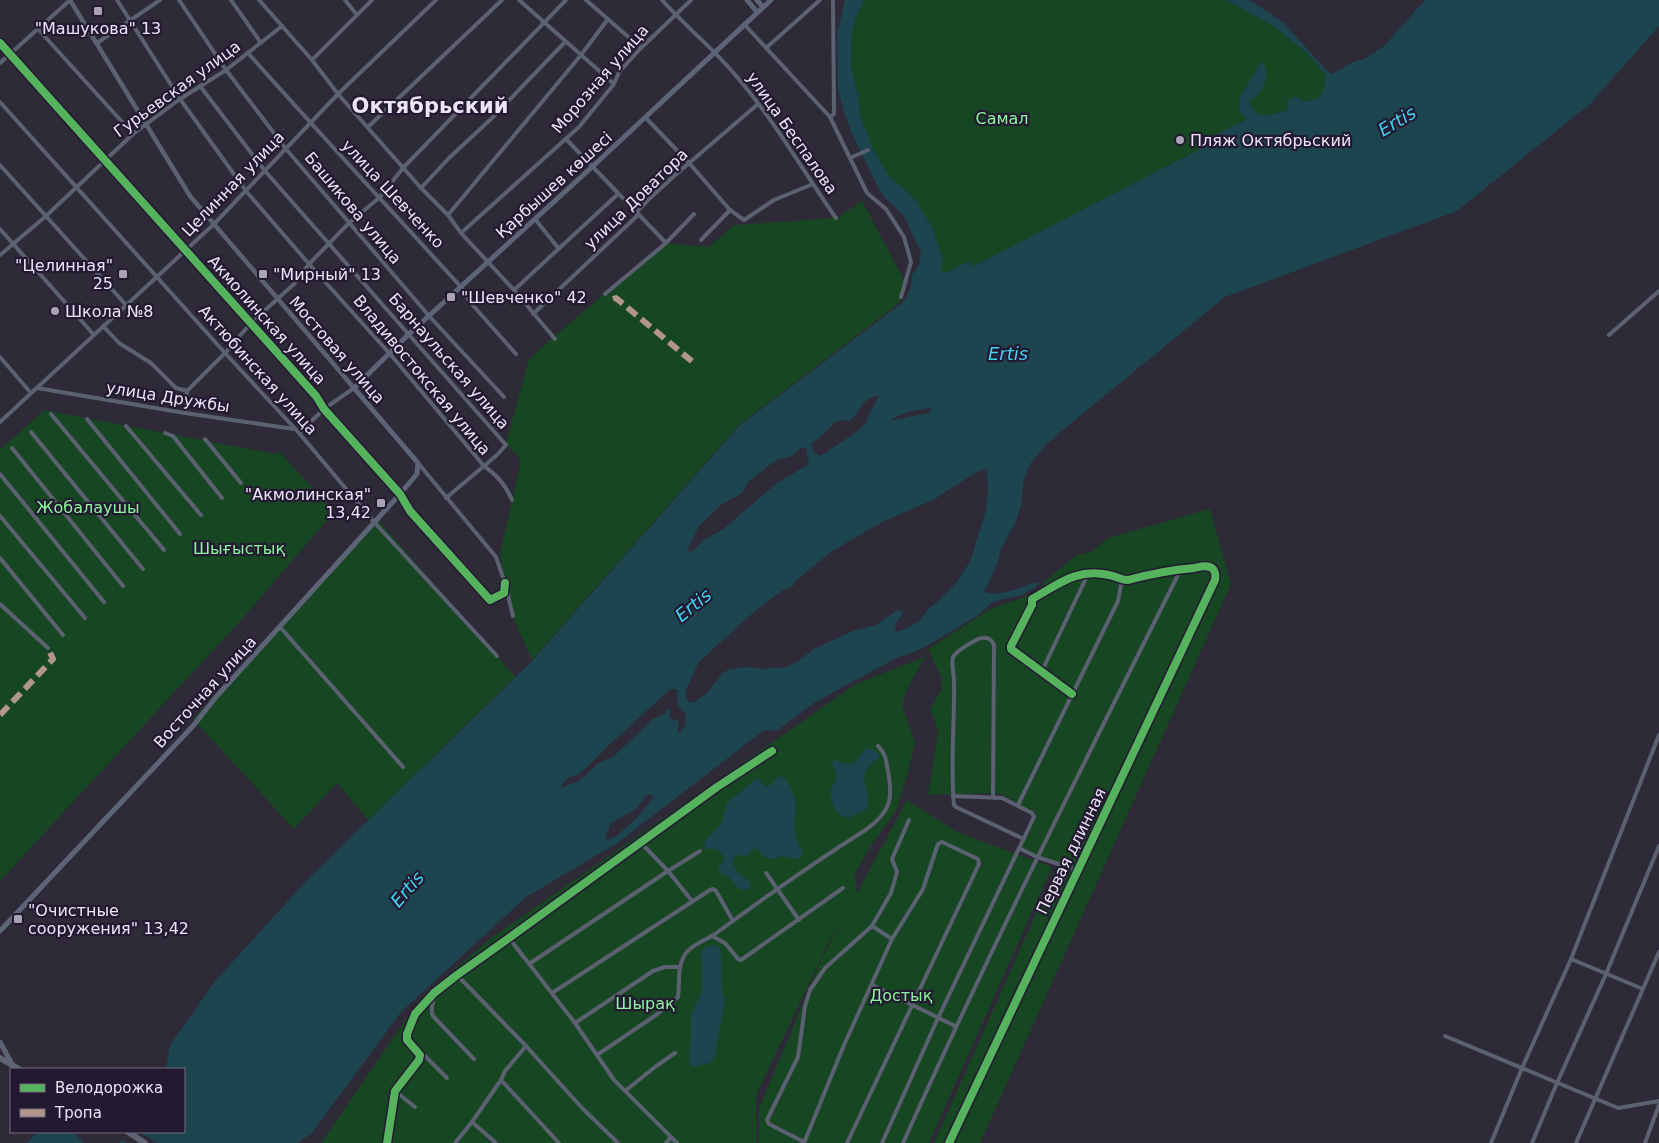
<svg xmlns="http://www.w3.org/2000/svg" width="1659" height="1143" font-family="'DejaVu Sans',sans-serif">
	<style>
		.green { fill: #174623 }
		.water { fill: #1c4550; fill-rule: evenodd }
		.pier { fill: #2e2a37 }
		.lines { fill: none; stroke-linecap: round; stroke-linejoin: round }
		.minor { stroke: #5c6172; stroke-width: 4 }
		.tertiary { stroke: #5c6172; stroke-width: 4.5 }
		.secondary { stroke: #5e6477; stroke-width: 5 }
		.trunk { stroke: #606472; stroke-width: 6 }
		.quiet { stroke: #b2968c; stroke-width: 6; stroke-dasharray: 12 6; stroke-linecap: butt }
		.cycleway-casing { stroke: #231a32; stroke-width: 11 }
		.cycleway { stroke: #56b35d; stroke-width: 8 }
		.poi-dot { fill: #a9a4b4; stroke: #231a32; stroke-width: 2 }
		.labels { text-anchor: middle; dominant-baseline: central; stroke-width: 4.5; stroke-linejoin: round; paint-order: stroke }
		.poi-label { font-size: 16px; fill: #ebe6f7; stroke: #231a32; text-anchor: start }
		.street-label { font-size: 16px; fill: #ebe6f7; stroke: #231a32 }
		.park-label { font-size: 16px; fill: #8bf79d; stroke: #231a32 }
		.water-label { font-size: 18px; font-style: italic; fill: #3dd4f1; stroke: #231a32 }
		.district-label { font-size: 21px; font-weight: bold; fill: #ebe6f7; stroke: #231a32 }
	</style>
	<rect width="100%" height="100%" fill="#2e2a37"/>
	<g class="green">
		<path d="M864,0H1226L1272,25L1307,53L1326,75L1324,88L1320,97L1304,102L1297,97L1288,110C1271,114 1255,123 1249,101L1260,92L1240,97L1246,120L1218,133L1210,144L972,267L969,261L947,272H941L943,260L933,229L915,199L889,176L874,151L860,116L858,96L851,65L852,33L857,14Z"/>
		<path d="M862,201L907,286L899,303L738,426L532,660L513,618L500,554L521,461L506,443L529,359L558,333L665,243L709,247L734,225L837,218Z"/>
		<path d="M44,410L276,454L279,451L334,512L244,617L0,881V450Z"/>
		<path d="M1210,509L1231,584L980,1143H934L1058,864L1019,848L1036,813L999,793L928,795L938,731L930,709L941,690L942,679L928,649L992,608L1022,598L1039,590L1045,581L1077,555L1091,552L1108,538Z"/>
		<path d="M379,521L515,677L368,820L337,783L294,829L193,719Z"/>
		<path d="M925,657L908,687L902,705L915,743L907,775L897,809L868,850L855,873L857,893L907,800L957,832L1052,867L929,1143H759V1108L821,961L842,920L830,940L756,1095L757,1143H321L420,999L491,938L856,684Z"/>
	</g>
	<g class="water">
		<path d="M845,0H864L857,14L852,33L851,65L858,96L860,116L874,151L889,176L915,199L933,229L943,260L941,272H947L969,261L972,267L1210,144L1218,133L1246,120L1239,110L1240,97L1261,61C1270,69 1266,85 1259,93C1257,96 1253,99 1249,101C1255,123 1271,114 1288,110L1287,102L1290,98L1297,97L1305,102L1320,97L1324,88L1326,75L1307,53L1272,25L1226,0H1250L1283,22L1328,72L1332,74L1357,60H1363L1384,46L1425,0H1659V26L1590,104L1457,211L1225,297L1058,434L1045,446L1030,464L1024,479L1021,505L1016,522L1001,548L997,565L984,592C1003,598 1021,585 1039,582L1035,588L1022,595L999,600L992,603L977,616L930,644L912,653L896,658L814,703L778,730L763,731L616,844L526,897L401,1012L311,1134L297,1143H119L127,1132H184V1069H166L170,1045L216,980L309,878L532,661L739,426L902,303L911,288L912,275L920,263L921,252L903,215L884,197L877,185L852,134L844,112L838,88L837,35ZM879,396L868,416L866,423L855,433L820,456C814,453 811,450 812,443L825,433L836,421L844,420L848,422C862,413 859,398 879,396ZM930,408L931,412L928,413L890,421C900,412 917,411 930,408ZM800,448H806L809,464L777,483L723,529L704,540L692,551H687L699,526L721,505L742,493L748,482L776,460L792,456ZM987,468L988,493L986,510L970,562L955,584L936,603L929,608L918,622L903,630L896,632L895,625L904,612L897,610L876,625L853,631L814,649L794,664L787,667L762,669L746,667L730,669L723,673L706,694L699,699L694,702H688L686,697L685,692L699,662L755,611L783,590L793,586L795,581L831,552L882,522L933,500L977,472ZM673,689L677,690L678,705L686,714L685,725L681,732H677L679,720L672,719L669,716L671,712L669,708L664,714L653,719L613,757L599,763L579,781L561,788V786L569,777L577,775L584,770L604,750L669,690ZM650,794L653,797V798L634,821L616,836L607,840L605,834L608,832L610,824L637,808L645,797Z"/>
		<path d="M867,748C873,748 878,752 880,757C850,779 873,783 867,809L848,818C835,815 829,800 831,787C840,779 835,772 832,762L835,760C842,764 848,765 856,762L859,756Z"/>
		<path d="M780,776L785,778C788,784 793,790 794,796C799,814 788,836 803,851L802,855L798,859L782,856L772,859L764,857L755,847C746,856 751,857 736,855L733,859L732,863L739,874L748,880L751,886L748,889L740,890L728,876L719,872L718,868L724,860L723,855L717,849H704L705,841L721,824L727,803L756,779H759L766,787C772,785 775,779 780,776Z"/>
		<path d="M713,945L719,947L721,953L722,989L725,999L715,1055L712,1062L693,1067L689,1061L691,1041V1016L702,990V966L701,954L704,948Z"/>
		<path d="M39,1132H73L84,1143H26Z"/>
	</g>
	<path class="pier" d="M124,1132H140L157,1143H127L119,1138Z"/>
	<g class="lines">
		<g class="minor">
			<path d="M117,0L180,99L246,191L309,264L390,354L484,466C497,475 506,485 512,500"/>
			<path d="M179,0L226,70L286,149L430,317L504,397"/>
			<path d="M231,0L261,43"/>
			<path d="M259,0L312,60L338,94L421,188L448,215L461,233L514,290L555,339"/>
			<path d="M345,0L357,15"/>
			<path d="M519,0L614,84"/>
			<path d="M586,0L641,48"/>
			<path d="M662,0C686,27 714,49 737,77C774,120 803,171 836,218"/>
			<path d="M744,24L830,117L867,193L886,209L904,237L911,262L901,297"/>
			<path d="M38,29L133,134"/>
			<path d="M0,43L316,396L324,409L400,494L410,511L490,600L504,593L505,583"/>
			<path d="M97,43L160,0"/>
			<path d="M766,48L820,0"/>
			<path d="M248,53C318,132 390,209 461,287L470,302L516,354"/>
			<path d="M312,60L372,0"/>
			<path d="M0,63L70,0"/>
			<path d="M200,86L265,171L506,445L497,455L446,498"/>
			<path d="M0,102L225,353L299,433L374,522L497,656"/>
			<path d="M645,117L689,163L730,210"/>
			<path d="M830,117L834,114L833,0"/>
			<path d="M368,127L502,0"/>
			<path d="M566,139L666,243"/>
			<path d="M850,158L868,150"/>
			<path d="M0,165L126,305"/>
			<path d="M421,188L449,158L492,118L565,42"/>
			<path d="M448,215L581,55L608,19"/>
			<path d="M535,219L559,249"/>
			<path d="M0,229L94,335"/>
			<path d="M461,233L579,127L614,84L619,72L641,48L691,0"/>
			<path d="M701,240L730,210L744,220L774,200L813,184"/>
			<path d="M0,255L46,216L133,134L180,99L226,70L282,26"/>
			<path d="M514,290L618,194"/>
			<path d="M605,294L666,243L694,214"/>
			<path d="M533,314L637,216L636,213L648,200L674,176L758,104"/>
			<path d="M103,326L119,343L151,363L176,388L187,391"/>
			<path d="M1609,335L1659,291"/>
			<path d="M0,357L31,393"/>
			<path d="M37,388L185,413L294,429"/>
			<path d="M185,413L187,391L225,353L251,323L294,284L309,264L348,224L380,197L403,168L566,0"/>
			<path d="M51,414L164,550"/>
			<path d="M87,419L180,534"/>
			<path d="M0,422L214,224L338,94L436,0"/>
			<path d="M126,426L201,515"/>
			<path d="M31,432L143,569"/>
			<path d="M165,433L173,436L222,498"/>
			<path d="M299,433L324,409L354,388"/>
			<path d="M205,439L241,483"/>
			<path d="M12,448L123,586"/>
			<path d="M418,463L496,557L505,583L513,616"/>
			<path d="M0,474L104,602"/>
			<path d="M0,516L85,618"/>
			<path d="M0,558L63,635"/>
			<path d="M0,604L48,648"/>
			<path d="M280,627L403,767"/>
			<path d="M1041,673L1088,574"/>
			<path d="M993,797L994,645C991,638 985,636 978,639C971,643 957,650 953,657C951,663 954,674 954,680C955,722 950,763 954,805L956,807L1024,839"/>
			<path d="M1018,805L1118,601L1122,580"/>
			<path d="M641,843L668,871L692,901"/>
			<path d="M1019,848L1037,857L1077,870"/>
			<path d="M766,873L799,920"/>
			<path d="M872,926L892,939"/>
			<path d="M712,936L725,943L738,959L741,960L843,888"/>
			<path d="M509,938L575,1023L614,1080L677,1143"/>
			<path d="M1571,959L1643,989"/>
			<path d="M529,964L668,871L700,851"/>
			<path d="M457,975L526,1046L582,1108L618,1143"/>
			<path d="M872,985L955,1026"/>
			<path d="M434,993C435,1001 429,1008 433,1016L474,1059"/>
			<path d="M552,993L710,890L713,889L716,891L733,921"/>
			<path d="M575,1023L653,971L665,967H680"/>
			<path d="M1445,1036L1618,1108L1659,1101"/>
			<path d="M420,1055L425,1056L447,1078"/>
			<path d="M597,1055L656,1015L678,997C680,983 677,969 684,956C690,945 706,940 715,934C765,897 815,862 867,829C891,811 893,800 888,771C886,761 886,754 878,746"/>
			<path d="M501,1080L559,1143"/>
			<path d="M395,1091L415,1107"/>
			<path d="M625,1091L655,1067L675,1053"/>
			<path d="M472,1122L496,1143"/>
			<path d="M804,1142L769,1124L767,1120L798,1057L805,1006L810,990L825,968L872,926L891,893L897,872L892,859L909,820"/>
			<path d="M387,1143L395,1091L419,1060L420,1055L407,1040V1034L415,1014L434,993L457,975L509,938L717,787L772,751"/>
			<path d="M455,1143L472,1122L501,1080L505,1071L526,1046"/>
			<path d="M666,1143L671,1137"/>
			<path d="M804,1143L844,1045L892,939L923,889L938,844L942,842L978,859L979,864L847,1143"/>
			<path d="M882,1143L938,1018L1034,817L1032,813L1002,798L953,796"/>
			<path d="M903,1143C990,949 1086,759 1181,569"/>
			<path d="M949,1143C1036,955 1128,768 1215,580C1216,575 1215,569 1210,567C1205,565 1199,567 1194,568C1171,570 1150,574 1128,580C1120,580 1116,576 1109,575C1076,568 1059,584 1032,599V605L1011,646V649L1072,694"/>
			<path d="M1491,1143L1522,1068L1571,959L1659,735"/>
			<path d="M1532,1143L1557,1083L1606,974L1659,846"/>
			<path d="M1576,1143L1659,952"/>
			<path d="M1645,1143L1659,1105"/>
		</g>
		<path class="tertiary" d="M70,0L190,196L354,388"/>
		<g class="secondary">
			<path d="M747,0L757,12"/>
			<path d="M757,0L763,7"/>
			<path d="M0,931L193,726L216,697L400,494L417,474L418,463L354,388L409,334L592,167L771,0"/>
			<path d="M0,1042L13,1066"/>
		</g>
		<g class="trunk">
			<path d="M0,1058L19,1069"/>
			<path d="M128,1132L145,1143"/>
		</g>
		<g class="quiet">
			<path d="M613,299L616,298L694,363"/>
			<path d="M0,715L53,659L48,648"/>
		</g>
		<defs>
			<g id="cycleway">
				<path d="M0,43L316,396L324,409L400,494L410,511L490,600L504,593L505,583"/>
				<path d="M387,1143L395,1091L419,1060L420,1055L407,1040V1034L415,1014L434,993L457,975L509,938L717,787L772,751"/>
				<path d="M949,1143C1036,955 1128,768 1215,580C1216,575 1215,569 1210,567C1205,565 1199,567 1194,568C1171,570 1150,574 1128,580C1120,580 1116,576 1109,575C1076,568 1059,584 1032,599V605L1011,646V649L1072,694"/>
			</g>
		</defs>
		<use href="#cycleway" class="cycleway-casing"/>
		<use href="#cycleway" class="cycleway"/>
	</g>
	<g class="poi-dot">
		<rect x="93" y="6" width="10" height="10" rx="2.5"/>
		<circle cx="1180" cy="140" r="5"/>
		<rect x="118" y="269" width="10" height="10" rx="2.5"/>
		<rect x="258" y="269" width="10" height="10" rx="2.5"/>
		<rect x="446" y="292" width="10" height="10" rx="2.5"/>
		<circle cx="55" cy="311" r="5"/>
		<rect x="376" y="498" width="10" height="10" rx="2.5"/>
		<rect x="13" y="914" width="10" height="10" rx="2.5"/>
	</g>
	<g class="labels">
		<g class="poi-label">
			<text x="98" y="28" text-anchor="middle">"Машукова" 13</text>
			<text x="1190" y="140">Пляж Октябрьский</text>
			<text x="113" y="265" text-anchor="end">"Целинная"<tspan x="113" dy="18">25</tspan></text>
			<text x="273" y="274">"Мирный" 13</text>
			<text x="461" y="297">"Шевченко" 42</text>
			<text x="65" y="311">Школа №8</text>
			<text x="371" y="494" text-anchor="end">"Акмолинская"<tspan x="371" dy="18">13,42</tspan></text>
			<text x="28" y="910">"Очистные<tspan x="28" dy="18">сооружения" 13,42</tspan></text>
		</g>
		<g class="street-label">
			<text transform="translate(600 79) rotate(-49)">Морозная улица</text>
			<text transform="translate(177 89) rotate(-36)">Гурьевская улица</text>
			<text transform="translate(792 133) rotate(55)">улица Беспалова</text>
			<text transform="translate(233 184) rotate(-46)">Целинная улица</text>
			<text transform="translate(554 185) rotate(-42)">Қарбышев көшесі</text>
			<text transform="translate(393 194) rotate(47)">улица Шевченко</text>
			<text transform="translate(636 199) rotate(-44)">улица Доватора</text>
			<text transform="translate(353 208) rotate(50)">Башикова улица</text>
			<text transform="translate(267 320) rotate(48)">Акмолинская улица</text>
			<text transform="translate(337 350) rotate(49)">Мостовая улица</text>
			<text transform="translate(449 361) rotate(49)">Барнаульская улица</text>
			<text transform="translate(258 370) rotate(48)">Актюбинская улица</text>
			<text transform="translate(422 375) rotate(50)">Владивостокская улица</text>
			<text transform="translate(168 397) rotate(9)">улица Дружбы</text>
			<text transform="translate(205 692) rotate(-48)">Восточная улица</text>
			<text transform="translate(1071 851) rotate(-64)">Первая длинная</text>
		</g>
		<g class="park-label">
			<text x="1002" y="118">Самал</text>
			<text x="88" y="507">Жобалаушы</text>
			<text x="239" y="548">Шығыстық</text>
			<text x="901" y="995">Достық</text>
			<text x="645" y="1003">Шырақ</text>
		</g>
		<g class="water-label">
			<text transform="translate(1397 121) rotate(-31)">Ertis</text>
			<text x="1008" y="353">Ertis</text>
			<text transform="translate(693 605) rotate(-39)">Ertis</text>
			<text transform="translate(407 889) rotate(-49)">Ertis</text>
		</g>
		<g class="district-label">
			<text x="430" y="106">Октябрьский</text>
		</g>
	</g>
	<rect x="10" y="1068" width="175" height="65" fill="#231a32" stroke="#736c81"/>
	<rect x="20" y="1084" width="25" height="8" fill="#56b35d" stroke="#736c81"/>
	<text x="55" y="1093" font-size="15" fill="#ebe6f7">Велодорожка</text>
	<rect x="20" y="1109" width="25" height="8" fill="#b2968c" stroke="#736c81"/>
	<text x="55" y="1118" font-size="15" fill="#ebe6f7">Тропа</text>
</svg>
